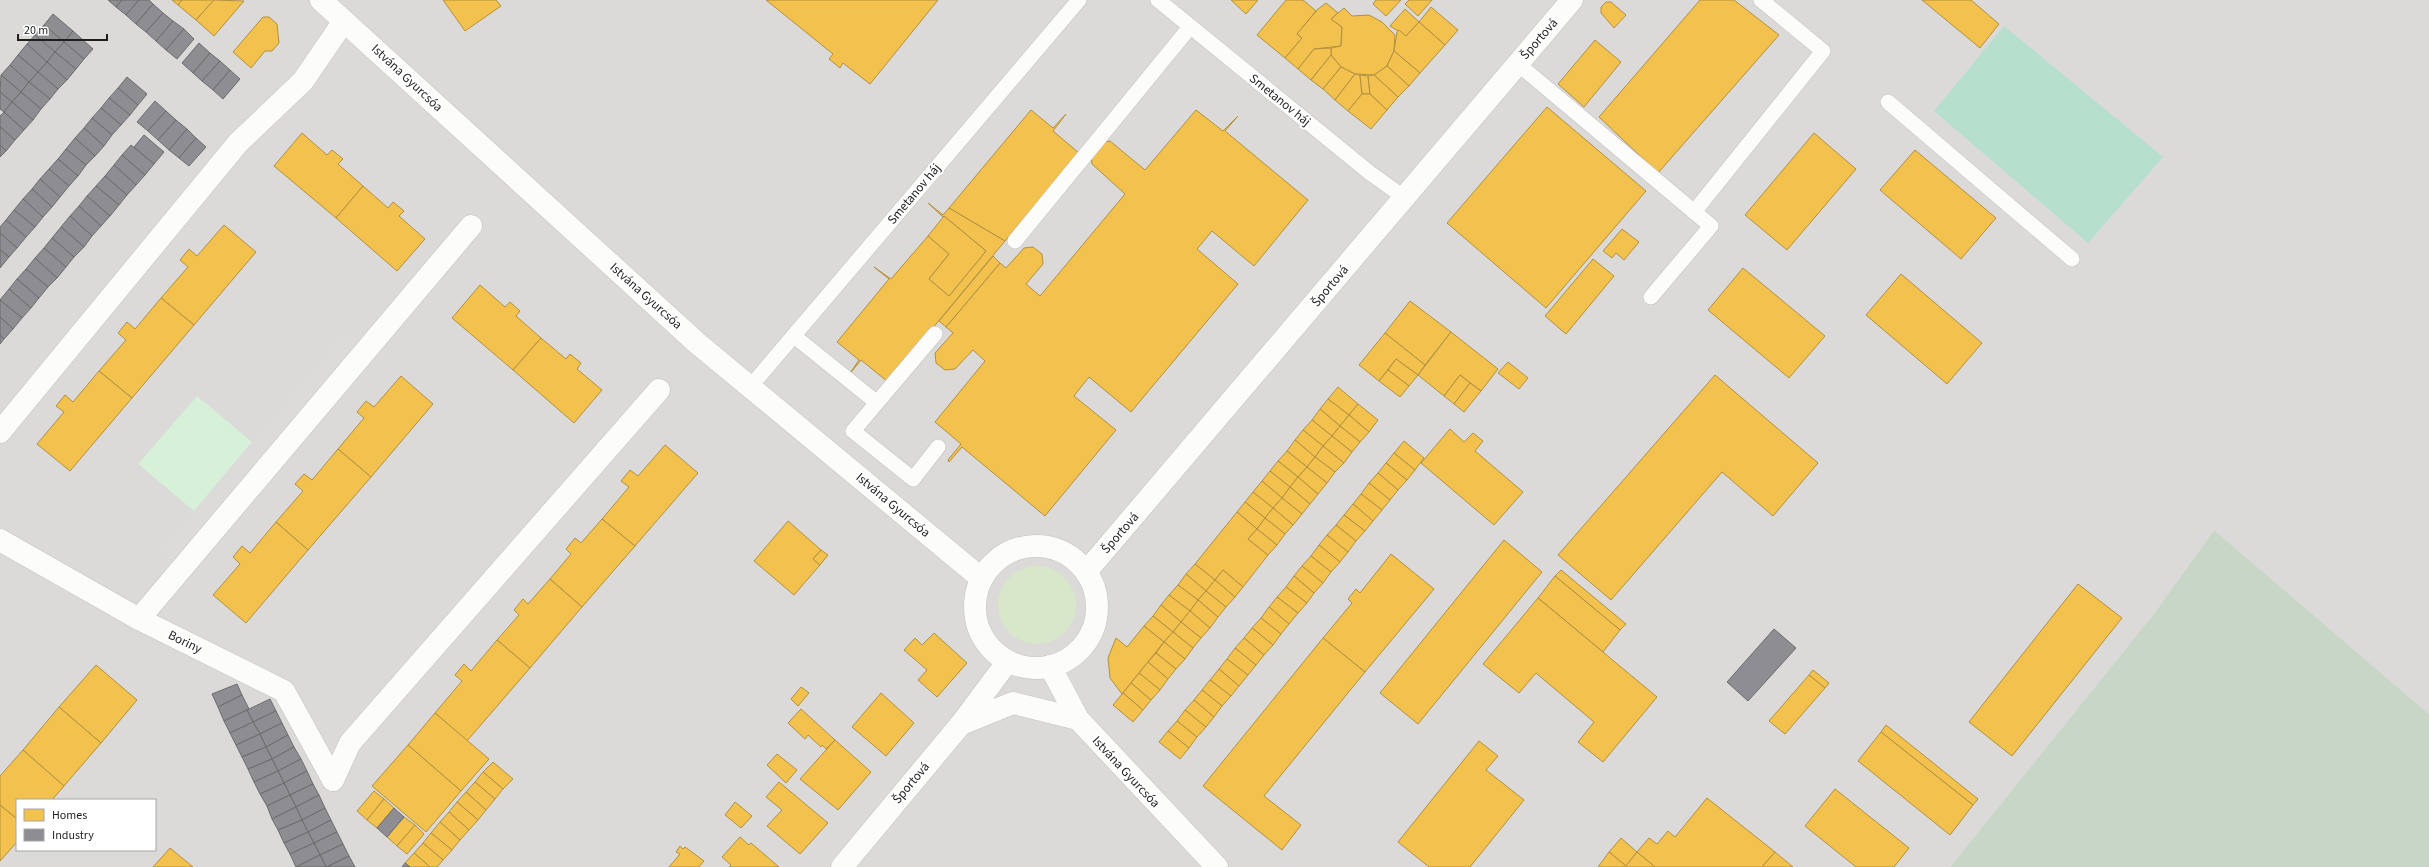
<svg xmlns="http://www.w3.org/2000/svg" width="2429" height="867" font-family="'Source Sans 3',sans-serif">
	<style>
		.residential { fill: #dbdad8; fill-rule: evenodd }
		.grass { fill: #d8e7c9 }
		.cemetery { fill: #c7d6c7 }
		.park { fill: #d7f0d8 }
		.pitch { fill: #b6dfce }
		.parking { fill: #dcdbda }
		.homes { fill: #f2c14e; stroke: #b29040 }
		.industry { fill: #8d8d92; stroke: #6c6c6f }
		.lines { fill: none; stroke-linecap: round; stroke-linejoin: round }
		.lane-casing { stroke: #c3c2c1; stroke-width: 16 }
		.street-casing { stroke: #c3c2c1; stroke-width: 23 }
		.lane { stroke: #fcfcfb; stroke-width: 15 }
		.street { stroke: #fcfcfb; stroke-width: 22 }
		.labels { text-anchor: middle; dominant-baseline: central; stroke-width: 4; stroke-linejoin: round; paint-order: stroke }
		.street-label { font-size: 13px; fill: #1e1e1e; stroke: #fff }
	</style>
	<rect width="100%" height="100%" fill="#eceae7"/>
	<path class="residential" d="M0,0H2429V714L2214,530L2153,615L1950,867H0ZM17,800H155V850H17Z"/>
	<circle class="grass" cx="1037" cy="605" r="39"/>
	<path class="cemetery" d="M2214,530L2429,714V867H1950L2153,615Z"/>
	<path class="park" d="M197,396L252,442L194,511L138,464Z"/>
	<path class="pitch" d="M2004,26L2163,157L2088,243L1934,111Z"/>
	<path class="parking" d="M344,332L367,351L184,571L160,552Z"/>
	<g class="homes">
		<path d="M172,0H182L178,5Z"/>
		<path d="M182,0H214L196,20L178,5Z"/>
		<path d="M214,0L244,1L214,36L196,20Z"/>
		<path d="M443,0H496L501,6L465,31Z"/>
		<path d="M766,0H938L870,84L843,63L840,68L829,59L833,54Z"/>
		<path d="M1231,0H1258L1246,14Z"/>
		<path d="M1286,0H1303L1316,11L1297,34L1302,38L1285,58L1257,35Z"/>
		<path d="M1376,0H1401L1386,16L1373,4Z"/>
		<path d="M1409,0H1432L1418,16L1405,4Z"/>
		<path d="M1700,0H1734L1779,35L1658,173L1599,117Z"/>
		<path d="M1922,0H1971L1999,24L1980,48Z"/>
		<path d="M1606,2H1611L1626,15L1614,28L1601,13V7Z"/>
		<path d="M1326,3L1338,13L1331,19L1342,27L1341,46L1314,49L1298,69L1285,58L1302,38L1297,34L1318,9Z"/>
		<path d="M1431,7L1458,30L1445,45L1419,22Z"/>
		<path d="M1344,8L1352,16L1369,15L1382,22L1395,35L1394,51L1387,66L1374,75L1355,74L1341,67L1331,55V48L1341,46L1342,27L1331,19Z"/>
		<path d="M1405,9L1419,22L1406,36L1390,26Z"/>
		<path d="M263,17H269L277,24L279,43L272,51H265L251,68L233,52Z"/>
		<path d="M1419,22L1445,45L1420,73L1394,51L1397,32L1399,30L1406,36Z"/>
		<path d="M1595,40L1621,62L1584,107L1558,84Z"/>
		<path d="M1331,48V55L1311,80L1298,69L1314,49Z"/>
		<path d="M1394,51L1420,73L1409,86L1387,66Z"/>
		<path d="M1331,55L1341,67L1323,89L1311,80Z"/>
		<path d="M1387,66L1409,86L1398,97L1374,75Z"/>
		<path d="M1341,67L1355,74L1335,100L1323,89Z"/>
		<path d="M1355,74L1360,75L1362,94L1348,111L1335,100Z"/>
		<path d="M1360,75L1368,76L1370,94H1362Z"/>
		<path d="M1374,75L1398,97L1387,110L1370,94L1368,76Z"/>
		<path d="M1362,94H1370L1387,110L1371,129L1348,111Z"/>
		<path d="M1547,107L1646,191L1546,308L1447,223Z"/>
		<path d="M1031,110L1053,128L1066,114L1053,131L1079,153L1005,241L949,208Z"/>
		<path d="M1196,110L1223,131L1238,116L1225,131L1308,200L1254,266L1212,231L1197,249L1238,284L1131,412L1089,377L1074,396L1116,430L1045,516L962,447L949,462L948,460L961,444L935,422L985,361L973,350L955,369L945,370L936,363L935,353L953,333L946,327L1000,263L1006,268L1024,248L1033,247L1042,254L1043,264L1026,284L1040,296L1125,194L1092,164L1091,154L1100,143L1110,141L1145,170Z"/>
		<path d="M302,133L327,155L332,150L343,159L338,164L363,186L336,218L274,166Z"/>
		<path d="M1814,133L1856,169L1787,250L1745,215Z"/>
		<path d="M1915,150L1996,218L1961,259L1880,190Z"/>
		<path d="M363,186L388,208L393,202L404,211L399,216L425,239L397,271L336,218Z"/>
		<path d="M928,203L943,215L949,208L1005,241L888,382L861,360L848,376L859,360L837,342L889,279L874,267L891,279L928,236L949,254L929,279L949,296L986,251L944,216L943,217Z"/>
		<path d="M944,216L986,251L949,296L929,279L949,254L928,236Z"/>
		<path d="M224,225L256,252L194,325L161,298L188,267L180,260L189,249L197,256Z"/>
		<path d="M1622,229L1639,242L1624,260L1616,253L1612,258L1603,251Z"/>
		<path d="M993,256L1000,263L946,327L939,321Z"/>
		<path d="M1593,259L1614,276L1566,334L1545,316Z"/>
		<path d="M1743,268L1825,336L1789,378L1708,310Z"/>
		<path d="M1901,274L1982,343L1947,384L1866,315Z"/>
		<path d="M480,285L505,307L510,302L520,311L516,316L541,338L513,370L452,318Z"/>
		<path d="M161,298L194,325L132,398L99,371L126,340L118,333L127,322L135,329Z"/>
		<path d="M1410,301L1451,332L1425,365L1385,333Z"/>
		<path d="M1451,332L1498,369L1481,391L1460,375L1444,396L1418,375Z"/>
		<path d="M1385,333L1425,365L1418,375L1396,359L1379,381L1359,365Z"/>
		<path d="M541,338L566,359L570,354L581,363L577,369L602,390L574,423L513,370Z"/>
		<path d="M1396,359L1418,375L1409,386L1388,370Z"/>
		<path d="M1508,362L1528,378L1519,389L1498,373Z"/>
		<path d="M1388,370L1409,386L1400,397L1379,381Z"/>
		<path d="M99,371L132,398L70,471L37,444L64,412L56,406L65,395L73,402Z"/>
		<path d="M1460,375L1470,383L1454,404L1444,396Z"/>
		<path d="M1715,375L1818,463L1773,516L1722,472L1611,600L1558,555Z"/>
		<path d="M401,376L433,404L371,477L338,449L364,418L357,412L366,401L374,407Z"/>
		<path d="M1470,383L1481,391L1464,412L1454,404Z"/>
		<path d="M1338,387L1358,404L1349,415L1328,399Z"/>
		<path d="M1328,399L1349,415L1340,426L1320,409Z"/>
		<path d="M1358,404L1378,420L1369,432L1349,415Z"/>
		<path d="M1320,409L1340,426L1332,436L1312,420Z"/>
		<path d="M1349,415L1369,432L1360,442L1340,426Z"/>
		<path d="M1312,420L1332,436L1323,446L1303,430Z"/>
		<path d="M1340,426L1360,442L1352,452L1332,436Z"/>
		<path d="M1450,429L1464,442L1473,433L1483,441L1475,451L1523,492L1494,525L1421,463Z"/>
		<path d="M1303,430L1323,446L1315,457L1295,440Z"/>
		<path d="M1332,436L1352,452L1344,463L1323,446Z"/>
		<path d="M1295,440L1315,457L1307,467L1287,451Z"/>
		<path d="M1404,441L1424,458L1415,470L1394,453Z"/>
		<path d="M665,445L698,473L635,546L602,519L629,487L621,481L630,470L638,476Z"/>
		<path d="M1323,446L1344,463L1335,472L1315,457Z"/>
		<path d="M338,449L371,477L308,550L276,522L303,491L295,484L304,474L312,480Z"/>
		<path d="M1287,451L1307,467L1298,477L1278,461Z"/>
		<path d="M1394,453L1415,470L1407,480L1386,463Z"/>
		<path d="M1315,457L1335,472L1327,483L1307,467Z"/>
		<path d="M1278,461L1298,477L1290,487L1270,471Z"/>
		<path d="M1386,463L1407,480L1398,490L1378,473Z"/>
		<path d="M1307,467L1327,483L1318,494L1298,477Z"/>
		<path d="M1270,471L1290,487L1282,498L1262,481Z"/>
		<path d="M1378,473L1398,490L1390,500L1369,483Z"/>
		<path d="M1298,477L1318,494L1310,504L1290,487Z"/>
		<path d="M1262,481L1282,498L1273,508L1253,492Z"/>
		<path d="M1369,483L1390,500L1382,510L1361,494Z"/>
		<path d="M1290,487L1310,504L1302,514L1282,498Z"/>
		<path d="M1253,492L1273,508L1265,518L1245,502Z"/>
		<path d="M1361,494L1382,510L1373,521L1353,504Z"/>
		<path d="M1282,498L1302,514L1293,525L1273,508Z"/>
		<path d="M1245,502L1265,518L1257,529L1237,512Z"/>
		<path d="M1353,504L1373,521L1365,531L1344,515Z"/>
		<path d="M1273,508L1293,525L1285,534L1265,518Z"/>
		<path d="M1237,512L1257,529L1248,539L1268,555L1243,587L1223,570L1215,580L1195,564Z"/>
		<path d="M1344,515L1365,531L1356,541L1336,525Z"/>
		<path d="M1265,518L1285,534L1277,545L1257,529Z"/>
		<path d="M602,519L635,546L582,607L550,579L571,554L566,549L575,538L581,543Z"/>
		<path d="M788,521L821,550L813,559L820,565L794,595L754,561Z"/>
		<path d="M276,522L308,550L246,623L213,595L240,564L233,557L242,546L250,553Z"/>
		<path d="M1336,525L1356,541L1348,552L1327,535Z"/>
		<path d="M1257,529L1277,545L1268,555L1248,539Z"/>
		<path d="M1327,535L1348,552L1340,562L1319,545Z"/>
		<path d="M1504,540L1542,572L1418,724L1380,693Z"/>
		<path d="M1319,545L1340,562L1331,572L1311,556Z"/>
		<path d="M821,550L828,555L820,565L813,559Z"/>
		<path d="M1391,554L1434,589L1365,672L1323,638L1352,603L1348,599L1356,589L1360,593Z"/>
		<path d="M1311,556L1331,572L1323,583L1302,566Z"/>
		<path d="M1195,564L1215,580L1206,591L1186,574Z"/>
		<path d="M1302,566L1323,583L1314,593L1294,576Z"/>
		<path d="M1223,570L1243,587L1235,597L1215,580Z"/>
		<path d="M1561,570L1626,624L1620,630L1555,576Z"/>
		<path d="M1186,574L1206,591L1198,600L1178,585Z"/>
		<path d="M1294,576L1314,593L1307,603L1286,587Z"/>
		<path d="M1555,576L1620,630L1603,652L1538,598Z"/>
		<path d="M550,579L582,607L530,668L497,640L519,615L514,610L523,599L528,604Z"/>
		<path d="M1215,580L1235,597L1226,607L1206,591Z"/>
		<path d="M2078,584L2122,618L2012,756L1969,722Z"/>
		<path d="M1178,585L1198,600L1190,611L1169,595Z"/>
		<path d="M1286,587L1307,603L1298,613L1277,597Z"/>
		<path d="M1206,591L1226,607L1218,617L1198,600Z"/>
		<path d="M1169,595L1190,611L1181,622L1161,605Z"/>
		<path d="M1277,597L1298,613L1289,624L1269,607Z"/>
		<path d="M1538,598L1657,697L1603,762L1578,742L1594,722L1536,673L1519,693L1483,664Z"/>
		<path d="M1198,600L1218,617L1210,628L1190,611Z"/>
		<path d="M1161,605L1181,622L1173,632L1153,616Z"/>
		<path d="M1269,607L1289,624L1281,634L1261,618Z"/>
		<path d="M1190,611L1210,628L1201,638L1181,622Z"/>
		<path d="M1153,616L1173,632L1164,642L1144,626Z"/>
		<path d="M1261,618L1281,634L1273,645L1252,628Z"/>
		<path d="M1181,622L1201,638L1193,648L1173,632Z"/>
		<path d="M1144,626L1164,642L1122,694L1110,678L1108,658L1116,638L1127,647Z"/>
		<path d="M1252,628L1273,645L1264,655L1244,638Z"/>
		<path d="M1173,632L1193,648L1185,659L1164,642Z"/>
		<path d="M934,633L967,663L937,697L918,680L927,670L904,650L915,638L922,645Z"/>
		<path d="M1244,638L1264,655L1256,665L1235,648Z"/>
		<path d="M1323,638L1365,672L1264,796L1301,825L1282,850L1203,786Z"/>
		<path d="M497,640L530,668L467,741L435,713L462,681L455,675L464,664L471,671Z"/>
		<path d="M1164,642L1185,659L1176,669L1156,653Z"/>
		<path d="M1235,648L1256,665L1248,675L1227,659Z"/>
		<path d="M1156,653L1176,669L1168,679L1148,662Z"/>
		<path d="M1227,659L1248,675L1239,686L1219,669Z"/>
		<path d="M1148,662L1168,679L1160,690L1139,673Z"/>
		<path d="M96,665L137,700L101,743L59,707Z"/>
		<path d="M1219,669L1239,686L1231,696L1210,680Z"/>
		<path d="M1813,670L1829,683L1825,688L1809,675Z"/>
		<path d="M1139,673L1160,690L1151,700L1131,683Z"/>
		<path d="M1809,675L1825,688L1785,734L1769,721Z"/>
		<path d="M1210,680L1231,696L1222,706L1202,690Z"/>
		<path d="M1131,683L1151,700L1143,710L1123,693Z"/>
		<path d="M801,687L809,693L798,706L791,699Z"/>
		<path d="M1202,690L1222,706L1214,717L1194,700Z"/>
		<path d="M881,693L914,723L886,756L852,727Z"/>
		<path d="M1123,693L1143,710L1133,722L1113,705Z"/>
		<path d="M1194,700L1214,717L1206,727L1185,710Z"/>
		<path d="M59,707L101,743L64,786L23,750Z"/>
		<path d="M801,709L835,740L826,749L822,745L821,747L808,735L805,739L788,723Z"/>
		<path d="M1185,710L1206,727L1197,737L1177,721Z"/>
		<path d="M435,713L489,759L461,791L408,745Z"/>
		<path d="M1177,721L1197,737L1189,748L1168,731Z"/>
		<path d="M1886,725L1978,799L1973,805L1881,732Z"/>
		<path d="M1168,731L1189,748L1180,759L1159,742Z"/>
		<path d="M1881,732L1973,805L1950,835L1858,761Z"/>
		<path d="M835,740L871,772L838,810L800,779Z"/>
		<path d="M1479,741L1498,756L1486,770L1524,800L1470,867H1429L1398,842Z"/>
		<path d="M408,745L461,791L426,832L372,786Z"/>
		<path d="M23,750L64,786L52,800H17V819L0,805V776Z"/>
		<path d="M777,754L797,770L786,783L767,765Z"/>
		<path d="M493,762L513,779L503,789L483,772Z"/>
		<path d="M483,772L503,789L495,799L475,782Z"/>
		<path d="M475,782L495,799L486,810L466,792Z"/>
		<path d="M779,782L828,823L800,854L767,826L782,810L766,797Z"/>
		<path d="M1835,789L1909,848L1894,867H1856L1805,826Z"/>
		<path d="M374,791L384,799L367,820L357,811Z"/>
		<path d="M466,792L486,810L478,820L457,802Z"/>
		<path d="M1707,798L1775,852L1762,867H1655L1637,852L1649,838L1657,844L1668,831L1675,837Z"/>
		<path d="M384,799L394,808L377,828L367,820Z"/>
		<path d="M457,802L478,820L469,830L449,812Z"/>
		<path d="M735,802L752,816L741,828L725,815Z"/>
		<path d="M0,805L17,819V842L0,861Z"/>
		<path d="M449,812L469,830L460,840L440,822Z"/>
		<path d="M404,817L415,825L397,846L387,837Z"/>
		<path d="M440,822L460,840L452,850L431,833Z"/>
		<path d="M415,825L424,834L407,854L397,846Z"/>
		<path d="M431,833L452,850L443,860L423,843Z"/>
		<path d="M740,837L749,845L751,843L779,867H729L731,865L722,857Z"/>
		<path d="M1621,838L1637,852L1626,866L1609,852Z"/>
		<path d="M423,843L443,860L437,867H430L414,853Z"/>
		<path d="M680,846L683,849L685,847L704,861L699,867H669L680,854L676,852Z"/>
		<path d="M170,848L193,867H153Z"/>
		<path d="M1609,852L1626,866L1625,867H1598Z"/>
		<path d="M1637,852L1655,867H1625Z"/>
		<path d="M1775,852L1793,867H1762Z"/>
		<path d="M414,853L430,867H410L405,863Z"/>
	</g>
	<g class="industry">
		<path d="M108,0H122L116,7Z"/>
		<path d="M122,0H139L126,15L116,7Z"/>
		<path d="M139,0H149L153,4L136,24L126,15Z"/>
		<path d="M153,4L163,13L146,32L136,24Z"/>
		<path d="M163,13L173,21L156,41L146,32Z"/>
		<path d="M53,14L73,31L64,42L44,25Z"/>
		<path d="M173,21L184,29L166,50L156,41Z"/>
		<path d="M44,25L64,42L55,52L35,35Z"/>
		<path d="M184,29L194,39L177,59L166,50Z"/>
		<path d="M73,31L93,49L84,59L64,42Z"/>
		<path d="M35,35L55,52L47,62L27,44Z"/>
		<path d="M64,42L84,59L76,69L55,52Z"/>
		<path d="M199,43L210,53L193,73L182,63Z"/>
		<path d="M27,44L47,62L38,72L18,55Z"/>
		<path d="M55,52L76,69L67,80L47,62Z"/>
		<path d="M210,53L220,61L202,81L193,73Z"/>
		<path d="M18,55L38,72L29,82L10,65Z"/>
		<path d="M220,61L230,70L213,90L202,81Z"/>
		<path d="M47,62L67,80L58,89L38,72Z"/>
		<path d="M10,65L29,82L21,92L1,75Z"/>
		<path d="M230,70L240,79L223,99L213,90Z"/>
		<path d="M38,72L58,89L50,99L29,82Z"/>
		<path d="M1,75L21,92L12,102L0,92Z"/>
		<path d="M127,77L147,94L138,105L118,88Z"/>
		<path d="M29,82L50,99L41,109L21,92Z"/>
		<path d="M118,88L138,105L130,115L109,98Z"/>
		<path d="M0,92L12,102L4,112L0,109Z"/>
		<path d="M21,92L41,109L33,120L12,102Z"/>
		<path d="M109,98L130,115L121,125L101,108Z"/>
		<path d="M155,101L166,111L148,131L137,122Z"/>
		<path d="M12,102L33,120L24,130L4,112Z"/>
		<path d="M101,108L121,125L112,135L92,118Z"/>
		<path d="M166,111L176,120L158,140L148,131Z"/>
		<path d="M4,112L24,130L15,140L0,127V116Z"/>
		<path d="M92,118L112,135L104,146L84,128Z"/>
		<path d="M176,120L187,129L169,150L158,140Z"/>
		<path d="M0,127L15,140L6,151L0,145Z"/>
		<path d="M84,128L104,146L95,156L75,138Z"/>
		<path d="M187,129L196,138L179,158L169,150Z"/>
		<path d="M144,135L164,152L154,164L134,147Z"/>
		<path d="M75,138L95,156L86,165L66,149Z"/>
		<path d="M196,138L206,147L189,166L179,158Z"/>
		<path d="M0,145L6,151L0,157Z"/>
		<path d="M131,145L154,164L145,175L122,155Z"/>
		<path d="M66,149L86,165L78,176L58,159Z"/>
		<path d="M122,155L145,175L136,185L114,165Z"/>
		<path d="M58,159L78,176L69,186L49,169Z"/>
		<path d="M114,165L136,185L127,195L105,176Z"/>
		<path d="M49,169L69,186L60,197L40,179Z"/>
		<path d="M105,176L127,195L119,205L96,186Z"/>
		<path d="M40,179L60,197L52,207L32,189Z"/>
		<path d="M96,186L119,205L110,216L87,196Z"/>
		<path d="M32,189L52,207L43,217L23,199Z"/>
		<path d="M87,196L110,216L101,226L79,206Z"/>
		<path d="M23,199L43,217L35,227L14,210Z"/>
		<path d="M79,206L101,226L92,236L70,216Z"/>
		<path d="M14,210L35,227L26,237L6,220Z"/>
		<path d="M70,216L92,236L84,247L61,227Z"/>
		<path d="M6,220L26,237L17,248L0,233V227Z"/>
		<path d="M61,227L84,247L74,257L52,238Z"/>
		<path d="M0,233L17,248L9,257L0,250Z"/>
		<path d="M52,238L74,257L66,267L44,248Z"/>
		<path d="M44,248L66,267L57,278L35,258Z"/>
		<path d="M0,250L9,257L0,268Z"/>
		<path d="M35,258L57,278L48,287L26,269Z"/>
		<path d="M26,269L48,287L39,298L17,279Z"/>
		<path d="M17,279L39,298L31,308L9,289Z"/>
		<path d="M9,289L31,308L22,318L0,300Z"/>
		<path d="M0,300L22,318L13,329L0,317Z"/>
		<path d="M0,317L13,329L4,339L0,335Z"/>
		<path d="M0,335L4,339L0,344Z"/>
		<path d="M1774,629L1796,648L1748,701L1727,682Z"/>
		<path d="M237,684L242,695L218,707L212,694Z"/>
		<path d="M242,695L249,709L224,721L218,707Z"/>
		<path d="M270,699L276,711L253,722L247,710Z"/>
		<path d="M247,710L253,722L230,733L224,721Z"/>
		<path d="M276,711L282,723L260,734L253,722Z"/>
		<path d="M253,722L260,734L236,745L230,733Z"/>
		<path d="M282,723L288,735L266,747L260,734Z"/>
		<path d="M260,734L266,747L242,757L236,745Z"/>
		<path d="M288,735L294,747L272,759L266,747Z"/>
		<path d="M266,747L272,759L248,769L242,757Z"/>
		<path d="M294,747L301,759L278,771L272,759Z"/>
		<path d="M272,759L278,771L254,782L248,769Z"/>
		<path d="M301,759L307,771L284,783L278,771Z"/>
		<path d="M278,771L284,783L260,794L254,782Z"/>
		<path d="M307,771L313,784L290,795L284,783Z"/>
		<path d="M284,783L290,795L267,806L260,794Z"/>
		<path d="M313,784L319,795L296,807L290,795Z"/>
		<path d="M290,795L296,807L272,819L267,806Z"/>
		<path d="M319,795L325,808L302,820L296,807Z"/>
		<path d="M296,807L302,820L278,830L272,819Z"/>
		<path d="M325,808L331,820L308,832L302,820Z"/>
		<path d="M394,808L404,817L387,837L377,828Z"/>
		<path d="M302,820L308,832L284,843L278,830Z"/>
		<path d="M331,820L337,832L314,843L308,832Z"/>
		<path d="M308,832L314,843L290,854L284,843Z"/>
		<path d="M337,832L343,844L320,855L314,843Z"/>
		<path d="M314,843L320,855L296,867L290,854Z"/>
		<path d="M343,844L349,856L326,867L320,855Z"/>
		<path d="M320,855L326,867H296Z"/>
		<path d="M349,856L355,867H327Z"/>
		<path d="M405,863L410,867H402Z"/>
	</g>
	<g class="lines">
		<defs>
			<g id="lane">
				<path d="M1158,0L1370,173L1405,198"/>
				<path d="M1518,64L1711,226L1651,297"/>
				<path d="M1888,102L2072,259"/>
				<path d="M1694,212L1823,51L1761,0"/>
				<path d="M1015,241L1190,27"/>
				<path d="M935,334L853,431L913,479L938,447"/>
				<path d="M794,336L876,402"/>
				<path d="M750,387L1079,0"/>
			</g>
			<g id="street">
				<path d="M321,0L697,343L982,579"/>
				<path d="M0,432L238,143L303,81L344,21"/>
				<path d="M0,540L139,619L284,691L333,780"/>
				<circle cx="1036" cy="607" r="61"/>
				<path d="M1086,572L1572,0"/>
				<path d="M139,619L471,226"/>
				<path d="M1050,666L1078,719L1217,867"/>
				<path d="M961,724L1013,703L1078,719"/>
				<path d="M333,780L350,743L659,390"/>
				<path d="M842,867L961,724L1008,661"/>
			</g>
		</defs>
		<use href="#lane" class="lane-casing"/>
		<use href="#street" class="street-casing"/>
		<use href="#lane" class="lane"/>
		<use href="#street" class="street"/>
	</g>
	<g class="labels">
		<g class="street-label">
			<text transform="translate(1539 39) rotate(-49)">Športová</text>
			<text transform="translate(407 78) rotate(43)">Istvána Gyurcsóa</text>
			<text transform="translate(1280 100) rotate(39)">Smetanov háj</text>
			<text transform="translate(914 194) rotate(-50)">Smetanov háj</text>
			<text transform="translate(1330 286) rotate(-50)">Športová</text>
			<text transform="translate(646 296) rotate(42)">Istvána Gyurcsóa</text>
			<text transform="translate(893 505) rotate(40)">Istvána Gyurcsóa</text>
			<text transform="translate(1120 533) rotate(-49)">Športová</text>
			<text transform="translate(185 642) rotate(26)">Boriny</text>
			<text transform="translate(1126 772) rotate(47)">Istvána Gyurcsóa</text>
			<text transform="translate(911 783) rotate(-50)">Športová</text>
		</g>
	</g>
	<rect x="16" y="799" width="140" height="52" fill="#ffffff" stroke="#a5a5a5"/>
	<rect x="24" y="809" width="20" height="12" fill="#f2c14e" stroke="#a5a5a5"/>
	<text x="52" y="819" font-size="12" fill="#1e1e1e">Homes</text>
	<rect x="24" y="829" width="20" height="12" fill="#8d8d92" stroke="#a5a5a5"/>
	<text x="52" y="839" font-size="12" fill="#1e1e1e">Industry</text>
	<path d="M18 34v6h89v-6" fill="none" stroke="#1e1e1e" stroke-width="2"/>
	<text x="24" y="34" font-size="12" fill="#1e1e1e" stroke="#ffffff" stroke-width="3" paint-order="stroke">20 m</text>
</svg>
